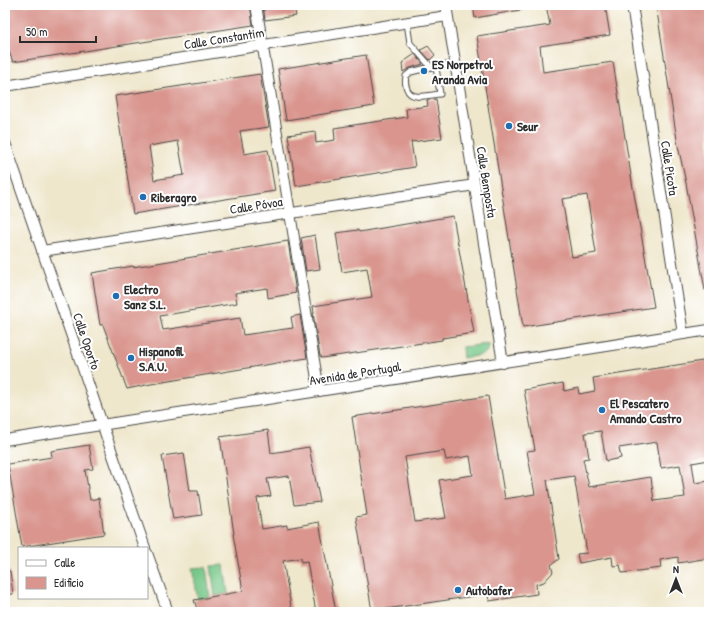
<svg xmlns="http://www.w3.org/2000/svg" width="714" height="617" font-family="'Patrick Hand',sans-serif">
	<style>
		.green { fill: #76c789; stroke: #50795a }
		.building { fill: #d9958e; fill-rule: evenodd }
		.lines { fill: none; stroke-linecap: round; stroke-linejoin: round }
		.lane-casing { stroke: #484743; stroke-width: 7 }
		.street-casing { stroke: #484743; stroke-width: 12 }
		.lane { stroke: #fff; stroke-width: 5 }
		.street { stroke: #fff; stroke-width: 10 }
		.poi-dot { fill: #1f6fb2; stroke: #fff; stroke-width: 1.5 }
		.labels { text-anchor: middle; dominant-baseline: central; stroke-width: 4; stroke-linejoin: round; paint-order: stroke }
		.street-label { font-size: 13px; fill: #2b2b2b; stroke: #fff }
		.poi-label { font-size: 13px; font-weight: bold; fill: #2b2b2b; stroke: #fff; text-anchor: start }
	</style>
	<rect width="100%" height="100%" fill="#fff"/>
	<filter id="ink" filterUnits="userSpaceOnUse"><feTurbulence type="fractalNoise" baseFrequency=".025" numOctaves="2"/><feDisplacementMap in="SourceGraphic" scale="8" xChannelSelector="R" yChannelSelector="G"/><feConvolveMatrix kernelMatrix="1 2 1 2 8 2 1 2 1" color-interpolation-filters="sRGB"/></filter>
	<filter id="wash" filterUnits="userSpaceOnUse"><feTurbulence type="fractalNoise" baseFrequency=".012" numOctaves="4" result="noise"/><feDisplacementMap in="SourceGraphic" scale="16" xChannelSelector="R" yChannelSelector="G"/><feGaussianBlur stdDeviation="0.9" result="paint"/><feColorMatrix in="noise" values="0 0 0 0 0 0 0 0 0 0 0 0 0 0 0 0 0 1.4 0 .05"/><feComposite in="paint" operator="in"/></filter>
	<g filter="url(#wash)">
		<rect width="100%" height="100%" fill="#efe7cc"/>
		<g class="green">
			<path d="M489,344C490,357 473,356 463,358L462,347Z"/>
			<path d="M224,565L228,594L215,596L211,566Z"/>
			<path d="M206,567L210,597L198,599L192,568Z"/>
		</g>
		<g id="blocks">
			<g class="building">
				<path d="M15,5H250L253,25L13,62L5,41V6Z"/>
				<path d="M263,5H294L296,16L265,20Z"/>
				<path d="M473,5H526V9L475,18Z"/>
				<path d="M546,5H591V7L605,5L610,35L540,46L543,72L613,62L633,188L654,307L523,327L477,36L550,25ZM587,195L596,253L572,257L562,199Z"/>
				<path d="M656,5H709V289L705,290L686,183L678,146Z"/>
				<path d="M428,46L435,55L430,60L421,50Z"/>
				<path d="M415,54L423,64L410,68L403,72L402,63Z"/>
				<path d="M366,55L374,106L286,120L278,69Z"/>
				<path d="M260,74L269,127L240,131L244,154L268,150L275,191L133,214L115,96ZM178,141L184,175L154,180L149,146Z"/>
				<path d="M436,99L442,138L411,142L415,167L296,186L288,135L315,131L316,143L335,140L334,128L407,117L406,109L428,106L427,100Z"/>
				<path d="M453,216L474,333L442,338V340L322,358L321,356H320L313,313H314L313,306L372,297L367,268L342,272L336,233L358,230L359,232Z"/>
				<path d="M315,235L320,269L306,271L301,238Z"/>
				<path d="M288,241L296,293L268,298L267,288L235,293L237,303L160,316L163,330L240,318L243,335L293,328L291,317L300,315L307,358L151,384L127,389L103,325H100L92,273L133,266V267Z"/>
				<path d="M709,360V460L692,463L695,483L709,481V558L678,563V557L660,560L661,568L622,573L620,565L613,566L612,557L579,563L577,554L587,553L574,476L547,480L559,559L551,565L553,572L544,582L536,584L537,594L489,601L488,594L372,611L356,517L367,515L352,417L488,396L505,499L535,494L527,451L535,450L524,390L563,383L564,391L578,388L579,394L595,391L593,378ZM601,431L606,461L621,458L619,448L657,442L661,468L680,465L685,497L654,501L651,477L589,487L583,459L589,458L585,433ZM444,451L446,460L470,456L473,475L439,480L446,518L415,522L405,457Z"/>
				<path d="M268,430L271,453L309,447L320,502L294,505L289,476L267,479L271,496L257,498L262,529L287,525V528L319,522L336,612H316L307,561L301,562V558L283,561L292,612H198L194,600L243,591L233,534H234L220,437Z"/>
				<path d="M89,445L93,469L85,470L90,500L99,498L104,534L22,547L8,464L52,457L51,451Z"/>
				<path d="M184,453L190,491H198L202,515L173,519L162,456Z"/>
				<path d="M5,571H10L13,594L5,595Z"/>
			</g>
		</g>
	</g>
	<g filter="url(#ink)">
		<use href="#blocks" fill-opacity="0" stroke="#484743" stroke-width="1"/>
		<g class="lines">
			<defs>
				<g id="lane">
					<path d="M407,23L410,43L431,67L455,64"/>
					<path d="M431,67L411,72L406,76C405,80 405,84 407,89C411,101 429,95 440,94L436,67"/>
				</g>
				<g id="street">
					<path d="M256,5L319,391"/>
					<path d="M446,5L503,363"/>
					<path d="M632,5L683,334"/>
					<path d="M5,86L447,16"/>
					<path d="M5,143L145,548"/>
					<path d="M42,251L475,185"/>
					<path d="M5,440L709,330"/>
					<path d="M147,553L168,612"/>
				</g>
			</defs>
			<use href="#lane" class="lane-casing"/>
			<use href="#street" class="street-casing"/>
			<use href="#lane" class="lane"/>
			<use href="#street" class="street"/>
		</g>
	</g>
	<g class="poi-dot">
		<circle cx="424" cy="71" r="4"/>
		<circle cx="509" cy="126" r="4"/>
		<circle cx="143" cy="197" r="4"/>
		<circle cx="116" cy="296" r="4"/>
		<circle cx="131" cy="358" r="4"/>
		<circle cx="602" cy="410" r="4"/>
		<circle cx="458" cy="590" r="4"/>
	</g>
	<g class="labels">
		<g class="street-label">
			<text transform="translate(224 38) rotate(-9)">Calle Constantim</text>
			<text transform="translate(670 168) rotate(81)">Calle Picota</text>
			<text transform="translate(487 182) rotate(81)">Calle Bemposta</text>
			<text transform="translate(256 205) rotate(-9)">Calle Póvoa</text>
			<text transform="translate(87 341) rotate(71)">Calle Oporto</text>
			<text transform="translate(355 373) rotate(-9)">Avenida de Portugal</text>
		</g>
		<g class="poi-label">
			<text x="432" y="64">ES Norpetrol<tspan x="432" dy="15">Aranda Avia</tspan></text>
			<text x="517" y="126">Seur</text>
			<text x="151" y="197">Riberagro</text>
			<text x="124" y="289">Electro<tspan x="124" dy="15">Sanz S.L.</tspan></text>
			<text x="139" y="351">Hispanofil<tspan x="139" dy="15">S.A.U.</tspan></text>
			<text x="610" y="403">El Pescatero<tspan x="610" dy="15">Amando Castro</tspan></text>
			<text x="466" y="590">Autobafer</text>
		</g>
	</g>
	<rect width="714" height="617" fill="none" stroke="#fff" stroke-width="20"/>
	<rect x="18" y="547" width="130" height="52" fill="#ffffff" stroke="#aaaaaa"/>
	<rect x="26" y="560" width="20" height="6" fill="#ffffff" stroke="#aaaaaa"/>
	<text x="54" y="567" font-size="12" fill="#2b2b2b">Calle</text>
	<rect x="26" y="577" width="20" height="12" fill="#d9958e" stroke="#aaaaaa"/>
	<text x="54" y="587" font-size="12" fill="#2b2b2b">Edificio</text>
	<g transform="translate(676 579)" stroke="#ffffff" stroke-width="3" paint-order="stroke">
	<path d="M0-3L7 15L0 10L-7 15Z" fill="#2b2b2b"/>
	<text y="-6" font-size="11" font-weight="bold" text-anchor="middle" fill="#2b2b2b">N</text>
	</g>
	<path d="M20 36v6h76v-6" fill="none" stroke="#2b2b2b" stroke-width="2"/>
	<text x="26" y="36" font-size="12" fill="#2b2b2b" stroke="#ffffff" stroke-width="3" paint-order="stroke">50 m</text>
</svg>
